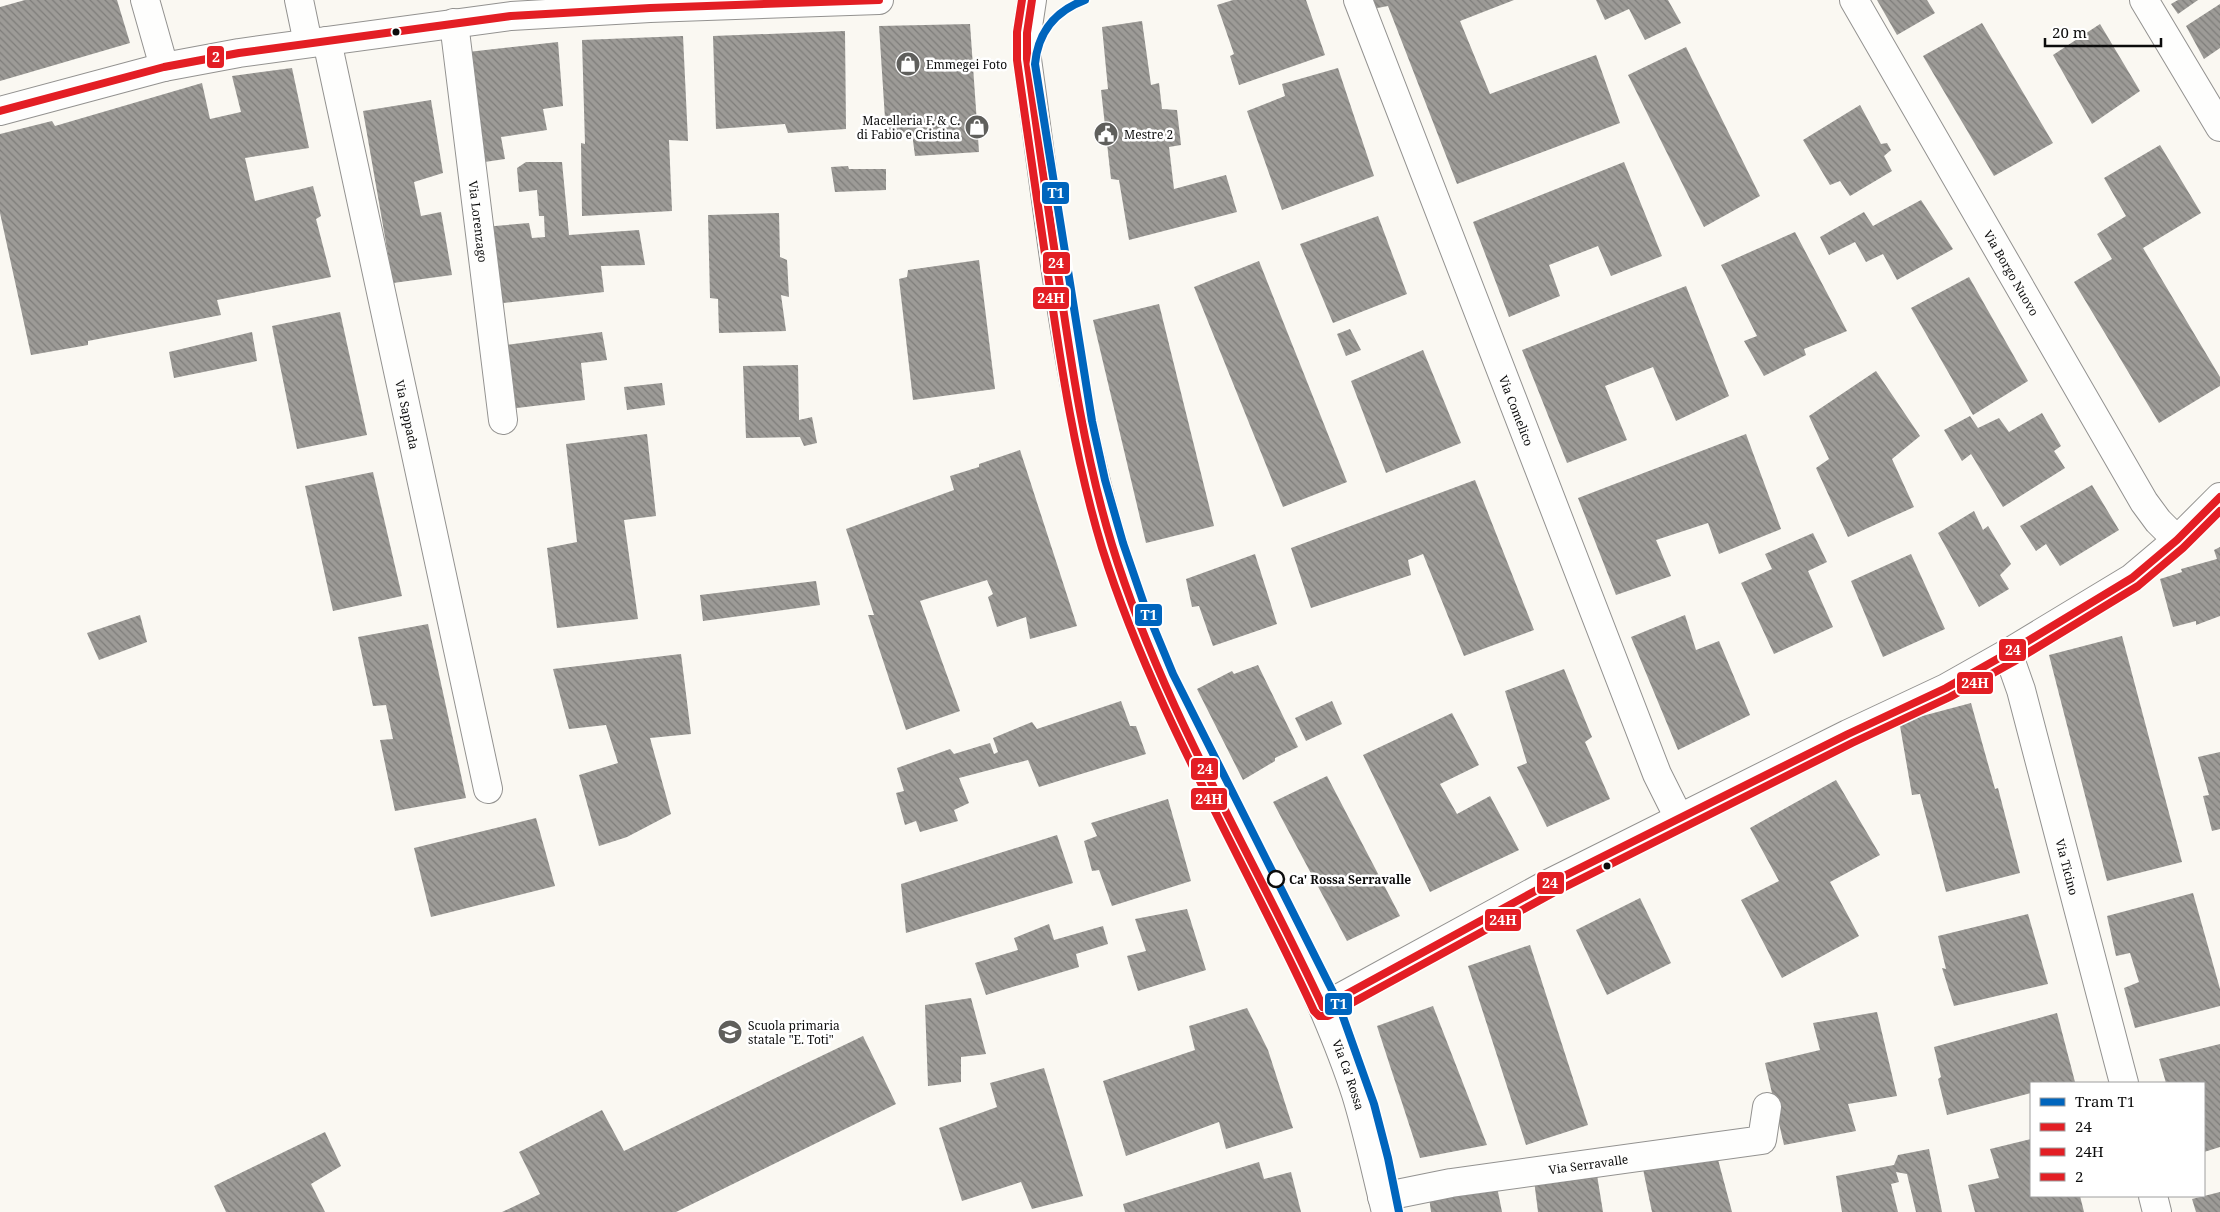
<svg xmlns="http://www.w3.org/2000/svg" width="2220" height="1212" font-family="'Noto Serif',serif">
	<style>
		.building { fill: url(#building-back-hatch) }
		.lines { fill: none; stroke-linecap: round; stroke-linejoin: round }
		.minor-casing { stroke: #939290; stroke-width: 30 }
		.tertiary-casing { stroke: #939290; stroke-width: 30 }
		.minor { stroke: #fefefd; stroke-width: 28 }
		.tertiary { stroke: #fefefd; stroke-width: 28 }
		.bus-1-casing { stroke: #fff; stroke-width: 11 }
		.bus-2-casing { stroke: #fff; stroke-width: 11 }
		.bus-3-casing { stroke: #fff; stroke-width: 11 }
		.bus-1 { stroke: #e31e24; stroke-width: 8 }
		.bus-2 { stroke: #e31e24; stroke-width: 8 }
		.bus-3 { stroke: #e31e24; stroke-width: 8 }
		.tram-1-casing { stroke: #fff; stroke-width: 11 }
		.tram-1 { stroke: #0065bd; stroke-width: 8 }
		.bus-dot { fill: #0c0c0c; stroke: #fff; stroke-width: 2 }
		.stop-dot { fill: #fff; stroke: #0c0c0c; stroke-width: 2.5 }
		.labels { text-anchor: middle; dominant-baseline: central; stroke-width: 5; stroke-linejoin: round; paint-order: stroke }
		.poi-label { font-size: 12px; fill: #0c0c0c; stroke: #fff; text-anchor: start }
		.street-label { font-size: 12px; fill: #0c0c0c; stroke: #fff }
		.stop-label { font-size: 12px; font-weight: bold; fill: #0c0c0c; stroke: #fff; text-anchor: start }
		.line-badge { stroke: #fff; stroke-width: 2 }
		.badge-label { font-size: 14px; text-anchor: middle; font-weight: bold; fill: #fff }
	</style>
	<defs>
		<pattern id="building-back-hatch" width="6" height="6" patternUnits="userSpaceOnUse" patternTransform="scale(1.25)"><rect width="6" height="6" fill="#9d9b97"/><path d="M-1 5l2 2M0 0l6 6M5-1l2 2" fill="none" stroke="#7e7d7a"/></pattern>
	</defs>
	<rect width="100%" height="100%" fill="#faf8f2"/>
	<g class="building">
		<path d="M25,0H117L130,43L0,81V7Z"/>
		<path d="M1233,0H1306L1325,55L1239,85L1230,56L1234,54L1217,5Z"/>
		<path d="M1369,0H1514L1460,21L1490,94L1596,55L1620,123L1457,184L1388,6L1372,9Z"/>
		<path d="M1596,0H1668L1681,23L1645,40L1629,9L1605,20Z"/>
		<path d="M1877,0H1927L1935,13L1897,35Z"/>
		<path d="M2178,0H2198L2178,14L2171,4Z"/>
		<path d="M2220,4V48L2204,59L2186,26Z"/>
		<path d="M1142,21L1151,85L1159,83L1162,109L1177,110L1181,145L1169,147L1174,189L1226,175L1237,212L1129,240L1119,180L1111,179L1101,90L1108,89L1102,27Z"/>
		<path d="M1982,23L2053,143L1994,176L1923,56Z"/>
		<path d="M970,24L979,152L915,156L912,133L886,134L879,26Z"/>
		<path d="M2100,24L2140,91L2092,124L2053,55Z"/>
		<path d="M845,31L846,129L788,133L785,124L716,129L713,36Z"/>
		<path d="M683,36L688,141L669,140L672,211L582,216L581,143L585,144L582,40Z"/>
		<path d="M558,42L563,106L543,109L547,130L501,137L505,159L478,163L459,53Z"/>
		<path d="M1686,47L1760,196L1704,227L1628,75Z"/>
		<path d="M292,68L309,148L245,158L255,201L313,186L321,216L316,219L331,277L217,300L221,315L88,341V345L31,355L0,213V134L52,121L55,126L202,83L210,119L241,112L232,76Z"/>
		<path d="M1338,68L1374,176L1282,210L1247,111L1285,96L1282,84Z"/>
		<path d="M431,100L443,173L414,182L421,216L441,212L452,275L393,283L363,111Z"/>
		<path d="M1860,105L1881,144L1887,143L1891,150L1884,156L1892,171L1850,196L1840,181L1830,185L1803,140Z"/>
		<path d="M2160,145L2201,213L2143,248L2220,377V386L2159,423L2074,282L2112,259L2097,234L2126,216L2104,178Z"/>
		<path d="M526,162H562L569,235L639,230L645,265L601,266L604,292L493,304L483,227L529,223L532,238L545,237L544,216H539L537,190L519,192L517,168Z"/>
		<path d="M1624,162L1662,256L1611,276L1598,246L1549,265L1560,296L1509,317L1473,222Z"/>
		<path d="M848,166L849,169H886V190L835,192L831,167Z"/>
		<path d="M1921,200L1953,249L1897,280L1883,254L1866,262L1855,242L1829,255L1820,237L1864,212L1873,226Z"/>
		<path d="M779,213L780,257L787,260L789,297L781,295L786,331L719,333L718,299L710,298L708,215Z"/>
		<path d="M1378,216L1407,294L1333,323L1300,244Z"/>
		<path d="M1795,232L1847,331L1804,349L1806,355L1764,376L1744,341L1757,336L1721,265Z"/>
		<path d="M979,260L995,389L913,400L899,279L907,277L908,270Z"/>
		<path d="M1259,261L1347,482L1283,507L1194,287Z"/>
		<path d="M1969,277L2028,381L1973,415L1911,308Z"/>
		<path d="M1686,286L1729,396L1676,421L1653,367L1605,386L1627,440L1567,463L1522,350Z"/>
		<path d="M1159,304L1214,526L1146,543L1093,320Z"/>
		<path d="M340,312L367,435L297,449L272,326Z"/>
		<path d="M1350,329L1361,350L1346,356L1337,334Z"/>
		<path d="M252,332L257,361L174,378L169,352Z"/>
		<path d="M602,332L607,360L581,363L585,400L507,409L498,346Z"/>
		<path d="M1423,350L1461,443L1386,473L1351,381Z"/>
		<path d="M798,365L799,420L812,417L817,443L804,446L800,437L746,438L743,366Z"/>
		<path d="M1876,371L1920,436L1892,459L1914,507L1848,537L1816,468L1829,459L1809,416Z"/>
		<path d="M662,383L665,405L627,410L624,387Z"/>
		<path d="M2042,413L2061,446L2054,451L2065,468L2003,507L1971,454L1962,461L1944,430L1970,416L1978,428L1999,418L2009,432Z"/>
		<path d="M647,434L656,516L624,520L638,619L557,628L547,548L577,542L566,444Z"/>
		<path d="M1746,434L1781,529L1719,554L1708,523L1656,540L1671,576L1616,595L1578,498Z"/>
		<path d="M1020,450L1077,626L1030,639L1026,617L997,627L988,597L993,594L987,580L920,601L960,711L906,730L868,615H874L846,529L954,490L950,476L979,467V464Z"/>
		<path d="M373,472L402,596L333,611L305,486Z"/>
		<path d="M1475,480L1534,630L1464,656L1423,554L1408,560L1411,575L1311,608L1291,548Z"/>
		<path d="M2092,485L2119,530L2060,566L2046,544L2036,551L2020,526Z"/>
		<path d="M1974,511L1983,530L1988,526L2011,564L2000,575L2009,589L1979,607L1938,533Z"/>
		<path d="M1813,533L1827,562L1808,571L1833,627L1774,654L1741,583L1772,569L1765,554Z"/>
		<path d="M2220,547V616L2196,625V621L2173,627L2160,579L2182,572L2181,569L2217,559L2214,550Z"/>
		<path d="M1255,554L1277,624L1213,646L1199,606L1192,607L1186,579Z"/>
		<path d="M1911,554L1945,629L1883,657L1851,581Z"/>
		<path d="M816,581L820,605L703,621L700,595Z"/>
		<path d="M140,615L147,642L99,660L87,633Z"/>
		<path d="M1685,615L1696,650L1719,641L1750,715L1678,750L1631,637Z"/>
		<path d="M428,624L466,798L395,811L380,740L393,739L386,705L373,706L358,637Z"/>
		<path d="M2122,636L2182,862L2107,881L2049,655Z"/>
		<path d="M681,654L691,734L650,738L671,814L627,837L599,846L579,775L618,763L606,725L569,729L553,669Z"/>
		<path d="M1258,665L1298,747L1275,758V761L1243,780L1197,689L1232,671L1234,674Z"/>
		<path d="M1564,669L1592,737L1585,742L1610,799L1547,827L1517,767L1527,763L1505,691Z"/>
		<path d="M1121,701L1130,726H1136L1146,754L1039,787L1028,760L959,778L969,803L954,810L958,821L920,832L916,821L905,825L896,793L904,791L897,768L950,749L954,754L990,743L994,754L998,752L993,738L1032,722L1037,729Z"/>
		<path d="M1332,701L1342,724L1306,741L1295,718Z"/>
		<path d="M1971,703L1995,789L1998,788L2020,873L1946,892L1920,794L1912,795L1900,726L1911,719Z"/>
		<path d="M1452,713L1479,765L1440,784L1457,814L1490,796L1519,850L1430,892L1363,755Z"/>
		<path d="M2220,752V829L2212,831L2203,796L2209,795L2198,757Z"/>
		<path d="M1327,776L1400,916L1347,941L1273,802Z"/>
		<path d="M1836,780L1880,855L1830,882L1859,936L1782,978L1741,900L1779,881L1750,828Z"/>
		<path d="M1168,799L1191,881L1112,906L1099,870L1092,871L1084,841L1097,836L1091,823Z"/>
		<path d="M536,818L555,886L431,917L414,848Z"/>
		<path d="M1057,835L1073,883L906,933L901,884Z"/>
		<path d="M2193,893L2220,989V1006L2135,1028L2124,988L2139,982L2130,953L2116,956L2107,916Z"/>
		<path d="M1640,898L1671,963L1607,995L1576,930Z"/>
		<path d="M1187,909L1206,970L1138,991L1127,956L1146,951L1135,919Z"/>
		<path d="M2028,914L2048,984L1954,1006L1942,968L1946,969L1938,936Z"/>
		<path d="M1049,924L1054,940L1103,926L1108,944L1076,954L1079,967L986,995L975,963L1018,950L1014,938Z"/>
		<path d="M1530,945L1588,1125L1526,1145L1468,966Z"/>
		<path d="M971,998L986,1054L961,1057V1082L928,1086L925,1005Z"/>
		<path d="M1433,1006L1487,1145L1420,1158L1377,1026Z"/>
		<path d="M1247,1008L1268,1050L1293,1128L1226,1149L1219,1122L1126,1156L1103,1081L1195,1050L1189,1026Z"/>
		<path d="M1877,1012L1897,1096L1848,1104L1856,1131L1784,1145L1765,1063L1820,1050L1813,1023Z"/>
		<path d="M2057,1013L2075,1082L2031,1083V1093L1947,1115L1938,1079L1941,1077L1934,1047Z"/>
		<path d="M863,1036L896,1104L676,1212H502L540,1194L519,1152L602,1110L624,1151Z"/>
		<path d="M2220,1044V1147L2204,1152V1083H2166L2159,1059Z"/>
		<path d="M1044,1068L1083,1196L1032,1209L1021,1182L962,1201L939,1128L997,1107L990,1083Z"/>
		<path d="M325,1132L341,1166L311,1184L325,1212H226L214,1186Z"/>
		<path d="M2031,1139V1196H2080L2084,1212H1975L1968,1185L1999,1178L1990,1149Z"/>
		<path d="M1929,1149L1942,1212H1916L1907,1174L1896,1172L1899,1182L1891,1184L1898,1212H1842L1836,1176L1894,1165L1898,1155Z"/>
		<path d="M1716,1152L1732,1212H1652L1643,1169Z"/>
		<path d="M1259,1162L1264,1179L1291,1172L1301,1212H1125L1123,1204Z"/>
		<path d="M1596,1169L1603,1212H1538L1534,1180Z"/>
		<path d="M1497,1187L1502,1212H1431L1429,1197Z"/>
		<path d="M2220,1192V1212H2196L2192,1199Z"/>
	</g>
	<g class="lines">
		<defs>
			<g id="minor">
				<path d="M145,0L164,67"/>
				<path d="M299,0L308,43"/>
				<path id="s1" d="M1358,0L1657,774L1679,818"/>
				<path id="s2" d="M1854,0L2144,502L2158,521L2177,540"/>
				<path d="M2144,0L2220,127"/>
				<path id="s3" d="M454,23L503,420"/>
				<path id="s4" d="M327,41L488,789"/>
				<path id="s5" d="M2008,653L2021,690L2124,1083"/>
				<path d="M1323,1007L1548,884L1848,734L1946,688L2008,653L2132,578L2177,540L2220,497"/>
				<path d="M2153,1196L2157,1212"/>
				<path id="s6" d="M1382,1197L1451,1183L1762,1140L1767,1107"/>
			</g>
			<g id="tertiary">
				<path id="s7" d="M1032,0L1027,33V59C1053,242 1069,429 1133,604C1176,721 1241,828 1293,941C1316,990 1339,1041 1356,1094C1368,1133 1376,1172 1386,1212"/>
				<path d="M0,111L164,67L239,53L511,16L650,8L879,0"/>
			</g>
		</defs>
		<use href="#minor" class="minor-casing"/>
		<use href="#tertiary" class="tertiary-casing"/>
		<use href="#minor" class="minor"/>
		<use href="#tertiary" class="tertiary"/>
		<defs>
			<g id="bus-1">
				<path d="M1032,0L1027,33V59C1037,130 1047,202 1058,273C1071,364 1085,457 1112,545C1162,707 1252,854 1323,1007"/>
				<path d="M1323,1007L1548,884L1848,734L1946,688L2008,653L2132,578L2177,540L2220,497"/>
			</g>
			<path id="bus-2" d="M1022,0L1017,32V60C1027,132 1038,204 1048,275C1061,367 1075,459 1102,548C1153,710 1243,857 1314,1011L1319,1016H1328L1553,893L1852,743L1950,697L2013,662L2138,586L2183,548L2220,511"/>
			<path id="bus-3" d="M0,111L164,67L239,53L511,16L650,8L879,0"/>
		</defs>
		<use href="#bus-1" class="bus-1-casing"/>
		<use href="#bus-2" class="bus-2-casing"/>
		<use href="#bus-3" class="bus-3-casing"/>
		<use href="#bus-1" class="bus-1"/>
		<use href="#bus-2" class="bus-2"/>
		<use href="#bus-3" class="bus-3"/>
		<defs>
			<path id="tram-1" d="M1085,0C1055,11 1038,32 1035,64L1092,421L1105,480L1123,543L1144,604L1173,674L1337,1000L1374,1104L1388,1158L1399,1212"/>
		</defs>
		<use href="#tram-1" class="tram-1-casing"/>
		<use href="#tram-1" class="tram-1"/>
	</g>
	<defs>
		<symbol id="shop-disc" viewBox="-11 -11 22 22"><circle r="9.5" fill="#5f5f5c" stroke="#fff"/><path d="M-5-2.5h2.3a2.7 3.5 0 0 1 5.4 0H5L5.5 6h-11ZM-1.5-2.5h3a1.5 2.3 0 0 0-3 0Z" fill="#fff"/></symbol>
		<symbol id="civic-disc" viewBox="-11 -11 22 22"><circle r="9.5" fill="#5f5f5c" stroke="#fff"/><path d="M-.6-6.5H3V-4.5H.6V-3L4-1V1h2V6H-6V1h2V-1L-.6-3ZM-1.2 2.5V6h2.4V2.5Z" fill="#fff"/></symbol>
		<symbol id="school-disc" viewBox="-11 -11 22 22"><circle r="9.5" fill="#5f5f5c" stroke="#fff"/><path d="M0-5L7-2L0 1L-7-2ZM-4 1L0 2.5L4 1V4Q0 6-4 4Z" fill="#fff"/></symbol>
	</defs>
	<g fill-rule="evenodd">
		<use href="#shop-disc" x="894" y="50" width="28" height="28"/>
		<use href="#shop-disc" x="963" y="113" width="28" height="28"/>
		<use href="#civic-disc" x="1092" y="120" width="28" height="28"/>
		<use href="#school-disc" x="716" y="1018" width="28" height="28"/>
	</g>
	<g class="bus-dot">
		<circle cx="396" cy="32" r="4.5"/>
		<circle cx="1607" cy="866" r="4.5"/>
	</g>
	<circle class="stop-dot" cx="1276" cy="879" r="8"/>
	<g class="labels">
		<g class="poi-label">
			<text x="926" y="64">Emmegei Foto</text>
			<text x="960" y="120" text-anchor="end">Macelleria F. &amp; C.<tspan x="960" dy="14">di Fabio e Cristina</tspan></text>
			<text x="1124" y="134">Mestre 2</text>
			<text x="748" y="1025">Scuola primaria<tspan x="748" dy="14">statale "E. Toti"</tspan></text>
		</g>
		<g class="street-label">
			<text stroke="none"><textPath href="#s3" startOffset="200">Via Lorenzago</textPath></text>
			<text stroke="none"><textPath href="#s2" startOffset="315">Via Borgo Nuovo</textPath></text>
			<text stroke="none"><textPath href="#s1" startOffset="440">Via Comelico</textPath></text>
			<text stroke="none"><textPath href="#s4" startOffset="382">Via Sappada</textPath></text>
			<text stroke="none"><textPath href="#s5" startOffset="222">Via Ticino</textPath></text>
			<text stroke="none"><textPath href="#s7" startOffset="1134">Via Ca' Rossa</textPath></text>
			<text stroke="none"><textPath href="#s6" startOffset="209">Via Serravalle</textPath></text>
		</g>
		<g class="stop-label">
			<text x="1289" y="879">Ca' Rossa Serravalle</text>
		</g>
	</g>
	<g class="line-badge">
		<rect x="206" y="45" width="19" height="24" rx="5" fill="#e31e24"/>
		<rect x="1041" y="181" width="29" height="24" rx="5" fill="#0065bd"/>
		<rect x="1042" y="251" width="29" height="24" rx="5" fill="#e31e24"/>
		<rect x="1032" y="286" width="38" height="24" rx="5" fill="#e31e24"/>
		<rect x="1134" y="603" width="29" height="24" rx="5" fill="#0065bd"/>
		<rect x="1998" y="638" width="29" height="24" rx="5" fill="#e31e24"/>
		<rect x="1956" y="671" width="38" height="24" rx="5" fill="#e31e24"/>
		<rect x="1190" y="757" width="29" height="24" rx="5" fill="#e31e24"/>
		<rect x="1190" y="787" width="38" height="24" rx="5" fill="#e31e24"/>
		<rect x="1536" y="871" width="29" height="24" rx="5" fill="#e31e24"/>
		<rect x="1484" y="908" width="38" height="24" rx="5" fill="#e31e24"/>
		<rect x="1324" y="992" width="29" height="24" rx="5" fill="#0065bd"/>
	</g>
	<g class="badge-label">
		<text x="216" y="62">2</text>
		<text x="1056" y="198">T1</text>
		<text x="1056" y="268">24</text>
		<text x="1051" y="303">24H</text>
		<text x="1149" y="620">T1</text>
		<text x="2013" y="655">24</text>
		<text x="1975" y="688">24H</text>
		<text x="1205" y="774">24</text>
		<text x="1209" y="804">24H</text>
		<text x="1550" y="888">24</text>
		<text x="1503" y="925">24H</text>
		<text x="1339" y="1009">T1</text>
	</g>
	<rect x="2030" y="1082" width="175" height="115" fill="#ffffff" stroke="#9e9e9e"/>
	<rect x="2040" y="1098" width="25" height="8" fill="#0065bd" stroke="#9e9e9e"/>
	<text x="2075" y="1107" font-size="15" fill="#0c0c0c">Tram T1</text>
	<rect x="2040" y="1123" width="25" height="8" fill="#e31e24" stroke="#9e9e9e"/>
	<text x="2075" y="1132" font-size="15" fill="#0c0c0c">24</text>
	<rect x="2040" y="1148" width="25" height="8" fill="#e31e24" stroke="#9e9e9e"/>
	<text x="2075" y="1157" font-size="15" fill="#0c0c0c">24H</text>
	<rect x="2040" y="1173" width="25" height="8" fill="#e31e24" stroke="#9e9e9e"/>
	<text x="2075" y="1182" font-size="15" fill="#0c0c0c">2</text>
	<path d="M2045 38v8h116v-8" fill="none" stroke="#0c0c0c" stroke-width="2.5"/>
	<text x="2052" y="38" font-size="15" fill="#0c0c0c" stroke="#ffffff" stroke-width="4" paint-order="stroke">20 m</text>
</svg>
